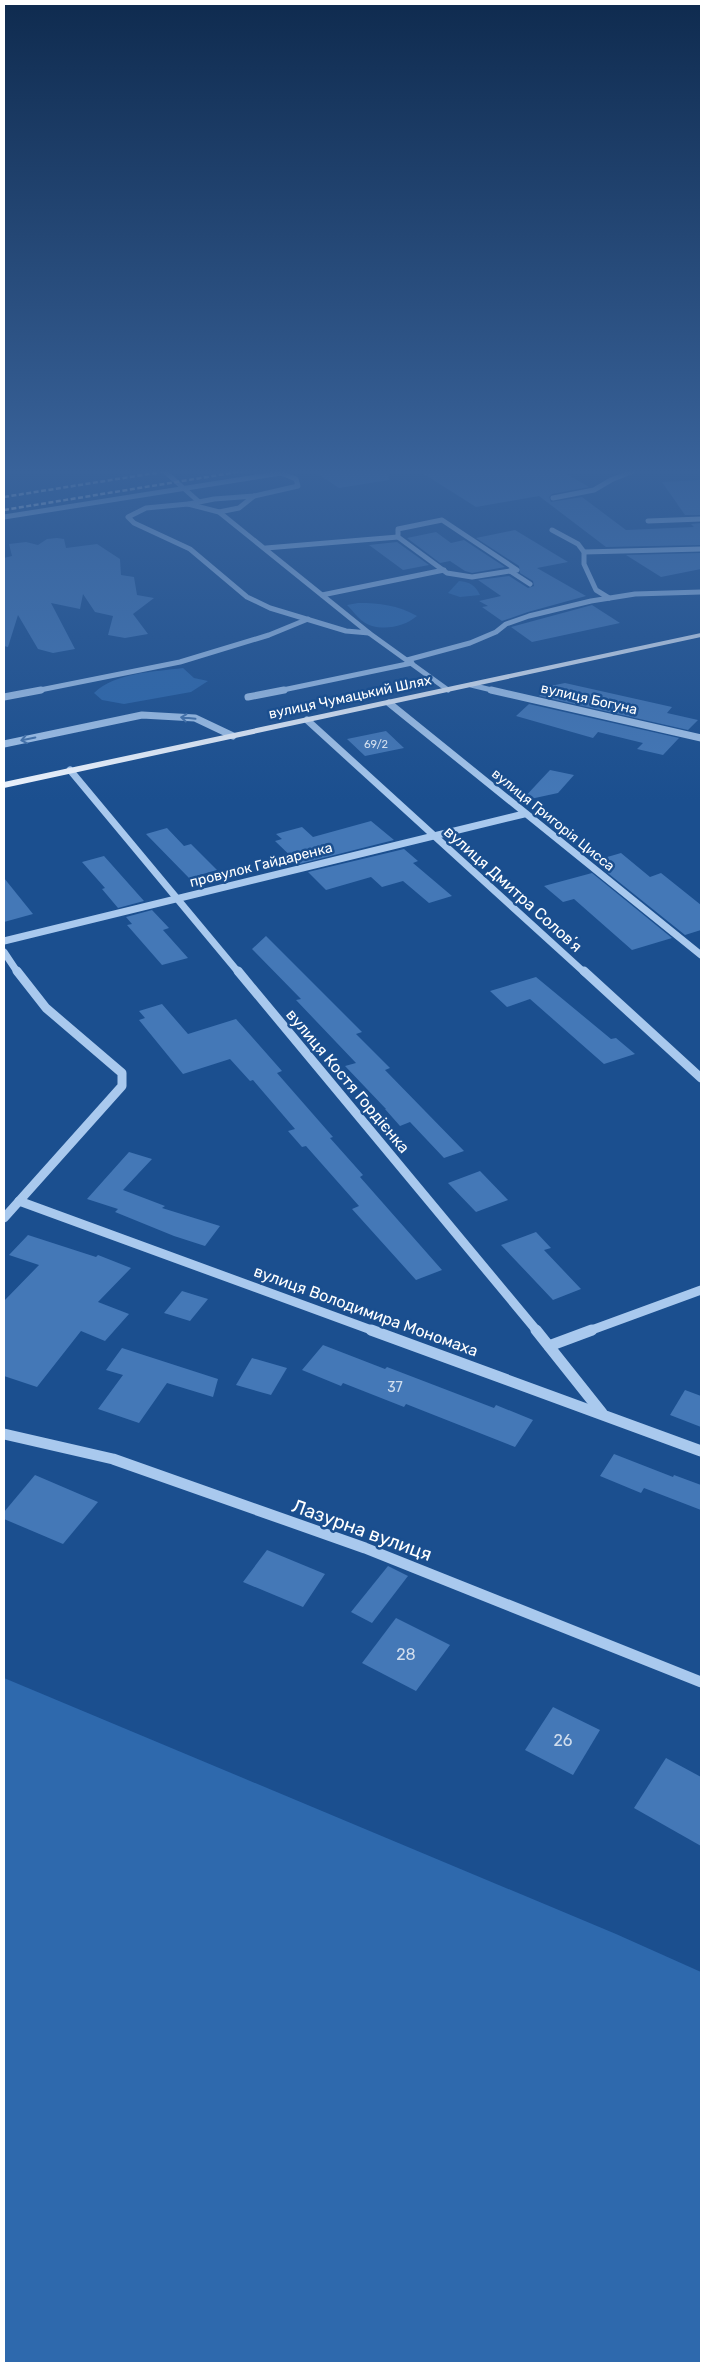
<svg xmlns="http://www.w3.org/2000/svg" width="705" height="2367" font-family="Rubik,sans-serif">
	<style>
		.green { fill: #2e69ad }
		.building { fill: #4478b7 }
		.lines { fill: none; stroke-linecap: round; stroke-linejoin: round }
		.minor-far3 { stroke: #a9c9ee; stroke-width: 5 }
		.minor-far2 { stroke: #a9c9ee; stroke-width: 7 }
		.minor-far1 { stroke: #a9c9ee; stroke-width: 9 }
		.minor { stroke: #a9c9ee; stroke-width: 11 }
		.major { fill: #f0f6ff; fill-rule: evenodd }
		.rail { stroke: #fff; stroke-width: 2.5; stroke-dasharray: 5 2.5; stroke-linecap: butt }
		.oneway { stroke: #4674ac }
		.labels { text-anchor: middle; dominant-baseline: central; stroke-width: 5; stroke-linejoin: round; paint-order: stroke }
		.far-number-label { font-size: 11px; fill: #d0dded }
		.far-street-label { font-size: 14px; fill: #fff; stroke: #1b4f8f }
		.number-label { font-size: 14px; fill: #d0dded }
		.street-label { font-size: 16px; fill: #fff; stroke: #1b4f8f }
		.near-number-label { font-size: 16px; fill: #d0dded }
		.near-street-label { font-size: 19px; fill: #fff; stroke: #1b4f8f }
	</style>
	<rect width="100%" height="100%" fill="#1b4f8f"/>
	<g class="green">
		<path d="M459,581C470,582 475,585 480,595L460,597L448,593Z"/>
		<path d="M358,603C380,603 397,605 417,616C405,626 388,630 372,626C361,623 354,612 347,605Z"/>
		<path d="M183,668L194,678L208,681L191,692L124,704L102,700L94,693C116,672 154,672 183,668Z"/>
		<path d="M4,1678L616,1934L701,1972V2363H4Z"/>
	</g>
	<g class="building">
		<path d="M310,469H388L389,480L339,488Z"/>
		<path d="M416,469H558L589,487L552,494L549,497L551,502L582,497L626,530L694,527L691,524L701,523V545L606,547L539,496L476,507Z"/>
		<path d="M701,480V515H685L662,482Z"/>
		<path d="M515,530L568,562L537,568L586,596L528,612L502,621L482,607L488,606L479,601L501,596L478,580L509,576L528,588L534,586L533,581L520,573L519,566L476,538Z"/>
		<path d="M436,532L451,543L464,540L505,567L472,573L465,571L450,561L440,563L407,538Z"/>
		<path d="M57,538L64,539L66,548L97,544L120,559L121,575L134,577L137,595L154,598L133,614L148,634L125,638L108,635L113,616L95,612L83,594L80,609L51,603L75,649L53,653L38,649L18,615L8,647L4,646V558L12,556L9,544L26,542L38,545L47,539Z"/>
		<path d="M397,542L429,565L403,570L369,545Z"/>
		<path d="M701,553V569L661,577L626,555Z"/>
		<path d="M592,605L620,623L532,642L511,627Z"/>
		<path d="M565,683L672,707L667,713L698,720L688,730L539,696L550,686Z"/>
		<path d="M529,704L679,738L663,755L637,749L643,743L598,732L593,738L516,716Z"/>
		<path d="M386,731L404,748L365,756L347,739Z"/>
		<path d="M550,770L574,775L558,793L521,801Z"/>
		<path d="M371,821L394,840L299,864L275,841L282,839L276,834L302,827L313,837Z"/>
		<path d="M167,828L184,846L191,844L217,870L189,878L146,834Z"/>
		<path d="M404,849L418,861L413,863L452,896L429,903L403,881L382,887L371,877L326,890L308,872Z"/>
		<path d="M621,853L650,877L661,873L701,905V930L685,935L604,870L608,869L597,860Z"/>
		<path d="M104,856L144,901L118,908L102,889L105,888L82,862Z"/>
		<path d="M592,873L672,938L632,950L574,899L563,902L544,886Z"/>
		<path d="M4,878L33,914L4,922Z"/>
		<path d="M152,910L169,928L163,930L188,958L162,965L127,925L132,924L126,917Z"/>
		<path d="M266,936L362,1032L356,1034L390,1068L385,1070L464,1151L444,1158L410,1122L400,1126L385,1109H386L345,1066L356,1063L296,1000L301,999L252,949Z"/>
		<path d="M536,977L611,1039L616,1038L635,1054L604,1064L530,999L507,1007L490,991Z"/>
		<path d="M162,1004L188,1034L236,1019L282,1071L277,1073L333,1137L330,1138L363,1175L360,1177L442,1270L416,1280L352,1209L359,1206L306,1146L302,1147L288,1131L295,1129L253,1080L250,1081L230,1059L183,1074L139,1020L145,1018L139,1011Z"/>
		<path d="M129,1152L152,1159L123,1190L165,1206L162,1208L220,1226L205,1246L174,1236L115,1212L118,1209L87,1199Z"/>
		<path d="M480,1171L508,1200L476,1212L448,1183Z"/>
		<path d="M536,1232L551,1248L544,1250L581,1289L553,1300L501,1245Z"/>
		<path d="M28,1235L96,1257L98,1255L131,1268L98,1302L129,1314L105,1341L81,1331L37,1387L4,1376V1301L39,1265L9,1255Z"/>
		<path d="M182,1291L208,1299L190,1321L164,1313Z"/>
		<path d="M323,1345L385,1369L387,1367L494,1408L496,1405L533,1420L515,1447L406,1404L404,1407L343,1383L341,1386L302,1370Z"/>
		<path d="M122,1348L218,1379L213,1397L167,1383L139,1423L98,1409L123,1375L106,1370Z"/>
		<path d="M252,1358L287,1368L271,1395L236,1385Z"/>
		<path d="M685,1390L701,1396V1427L670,1415Z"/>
		<path d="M614,1454L673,1477L674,1475L701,1485V1510L644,1488L641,1493L600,1476Z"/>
		<path d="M35,1475L98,1502L63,1544L4,1519V1512Z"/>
		<path d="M267,1550L325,1574L303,1607L243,1582Z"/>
		<path d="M388,1566L408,1576L372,1623L351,1612Z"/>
		<path d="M396,1618L450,1645L416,1691L362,1663Z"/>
		<path d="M553,1707L600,1730L573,1775L525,1750Z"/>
		<path d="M666,1758L701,1777V1846L634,1808Z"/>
	</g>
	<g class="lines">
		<g class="minor-far3">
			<path d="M162,469L198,501"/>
			<path d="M553,498L594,490L611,480L638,469"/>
			<path d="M188,504L219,512L369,633L346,631L270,608L247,597L190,549L134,523L128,517L146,508Z"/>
			<path d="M219,512L239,508L254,496"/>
			<path d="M4,517L281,473L296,479L298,486L254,496L214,499L189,504"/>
			<path d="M442,520L517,570L472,577L447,573L398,537V529Z"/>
			<path d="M648,521L701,519"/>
			<path d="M552,530L578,544L584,552V564L596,590L609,598"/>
			<path d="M266,548L398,537"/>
			<path d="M584,552L701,549"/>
			<path d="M510,571L530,584"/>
			<path d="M322,595L444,570"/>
			<path d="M369,633L448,690"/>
			<path d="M407,660L470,643L496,632L506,624L529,616L591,601L635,594L701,592"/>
			<path d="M471,685L496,691"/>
			<path d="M35,691L180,662L269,635L308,619"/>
			<path d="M278,691L412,663"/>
		</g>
		<g class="minor-far2">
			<path d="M491,690L701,738"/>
			<path d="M4,697L41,690"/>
			<path d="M248,697L284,690"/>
			<path d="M389,703L701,955"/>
			<path d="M307,720L585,973"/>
			<path d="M4,744L142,715L195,718L233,736"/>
			<path d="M70,770L239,973"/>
			<path d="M4,941L524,814"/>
			<path d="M4,952L18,973"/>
		</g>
		<g class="minor-far1">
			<path d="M238,971L537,1331"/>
			<path d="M584,971L701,1078"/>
			<path d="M19,1201L374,1331"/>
			<path d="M4,1218L122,1086V1073L46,1008L17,971"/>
			<path d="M589,1331L701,1290"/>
		</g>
		<g class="minor">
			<path d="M371,1330L701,1451"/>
			<path d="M536,1330L602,1413"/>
			<path d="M549,1346L592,1330"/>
			<path d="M4,1434L113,1459L365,1548L701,1682"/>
		</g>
		<path class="major" d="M701,633V637L4,788V782Z"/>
		<g class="rail">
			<path d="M4,497L180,469"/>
			<path d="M4,510L256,469"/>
		</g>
	</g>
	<defs><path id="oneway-shaft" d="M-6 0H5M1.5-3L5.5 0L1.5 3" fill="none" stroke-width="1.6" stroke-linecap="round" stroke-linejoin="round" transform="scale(1.25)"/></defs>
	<g class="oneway">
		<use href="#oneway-shaft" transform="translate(188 718) rotate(-174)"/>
		<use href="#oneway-shaft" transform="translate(28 739) rotate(168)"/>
	</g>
	<linearGradient id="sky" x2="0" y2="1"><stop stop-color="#0f2b4f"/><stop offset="0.59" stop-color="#39639b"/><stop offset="1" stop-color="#39639b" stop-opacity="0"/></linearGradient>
	<rect width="705" height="800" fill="url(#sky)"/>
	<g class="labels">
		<g class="far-number-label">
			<text x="376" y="744">69/2</text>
		</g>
		<g class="far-street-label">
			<text transform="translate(350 697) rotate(-12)">вулиця Чумацький Шлях</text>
			<text transform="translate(589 699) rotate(13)">вулиця Богуна</text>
			<text transform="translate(553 820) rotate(39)">вулиця Григорія Цисса</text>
			<text transform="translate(261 865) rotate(-14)">провулок Гайдаренка</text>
		</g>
		<g class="number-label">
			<text x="395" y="1387">37</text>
		</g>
		<g class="street-label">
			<text transform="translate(513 889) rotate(42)">вулиця Дмитра Соловʼя</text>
			<text transform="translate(348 1081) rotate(50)">вулиця Костя Гордієнка</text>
			<text transform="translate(366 1311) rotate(20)">вулиця Володимира Мономаха</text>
		</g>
		<g class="near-number-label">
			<text x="406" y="1654">28</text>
			<text x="563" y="1740">26</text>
		</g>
		<g class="near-street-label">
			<text transform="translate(362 1530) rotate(20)">Лазурна вулиця</text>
		</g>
	</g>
	<rect width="705" height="2367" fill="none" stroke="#ffffff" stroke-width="10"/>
</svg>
